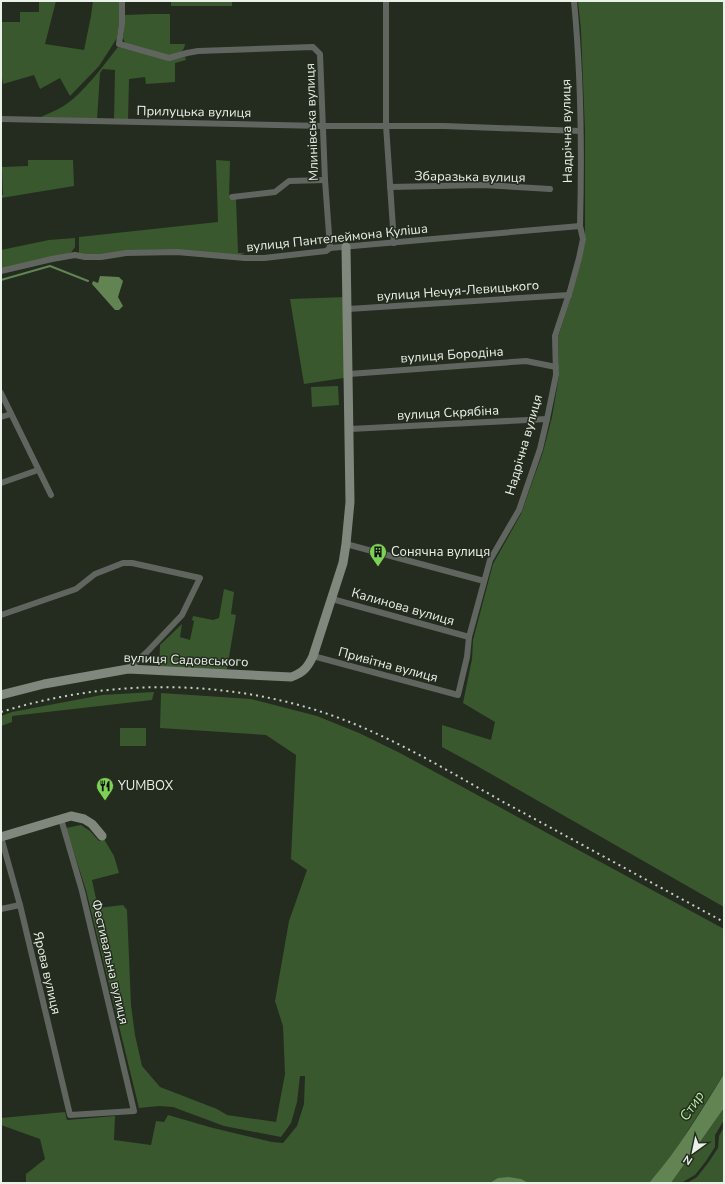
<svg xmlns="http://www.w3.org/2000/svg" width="725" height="1184" font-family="'Nunito Sans',sans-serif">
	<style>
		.green { fill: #3a582d }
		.water { fill: #628453 }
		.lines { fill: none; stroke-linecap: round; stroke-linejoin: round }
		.stream { stroke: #628453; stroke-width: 2 }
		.street { stroke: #61655f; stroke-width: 6 }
		.secondary { stroke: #80877d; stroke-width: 9 }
		.rail { stroke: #c8d0c6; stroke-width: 2; stroke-dasharray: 2 4; stroke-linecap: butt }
		.labels { text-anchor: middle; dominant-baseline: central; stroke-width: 3; stroke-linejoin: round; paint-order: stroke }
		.street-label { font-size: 13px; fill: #eaf1e8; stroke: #232c1f }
		.poi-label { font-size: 13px; fill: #eaf1e8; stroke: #232c1f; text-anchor: start }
		.water-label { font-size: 14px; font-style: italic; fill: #b8eda2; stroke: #232c1f }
	</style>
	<rect width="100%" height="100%" fill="#232c1f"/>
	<g class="green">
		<path d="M39,1H56L45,44L84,50L91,16L93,1H120L119,23L117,38L99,66L70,96L60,78L40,89L34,75L3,84L1,71V22H20V12H39Z"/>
		<rect x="171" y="1" width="61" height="5"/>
		<path d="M578,1H724V907L477,766L442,747V725L491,740L495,722L463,703L472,659L473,640L493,564L521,514L543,452L552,417L559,376L558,337L570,300L585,243V131L581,30Z"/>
		<path d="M152,14H170V44H185C185,52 175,57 167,56C153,54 138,47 125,43L123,38L125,15Z"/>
		<path d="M118,47L168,60L185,57L186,60L175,63V82L146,84L145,77L129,79L128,120H114L115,70L103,69L100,73L97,120L41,117C52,112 64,107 73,99C90,84 104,65 118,47Z"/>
		<path d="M28,160H73L74,186L1,198V195H3L2,167L28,166Z"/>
		<path d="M216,160L230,161L229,199H236L238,253H245L238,256L177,251L101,255L79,254V237L218,222Z"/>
		<path d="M75,238V247L70,254L1,269V250L49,240Z"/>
		<path d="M345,297L344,378L304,384L290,299Z"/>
		<path d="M338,386L339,405L312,407L311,387Z"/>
		<path d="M224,589L234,592L231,614L236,615L227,669L159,668L160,645L182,624L180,637L190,640L194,621L192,620L193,616L213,620L219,618Z"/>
		<path d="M154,692L152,700L12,716V722L1,726V716L12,712L102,695Z"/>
		<path d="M161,693L251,699L317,716L359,733L400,753L724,929V1074L680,1143L659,1172L649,1183H529C517,1176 501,1176 490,1183H26V1174L45,1159L40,1139L1,1125V1118L65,1112L67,1120L115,1116L114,1140L151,1145L156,1121L164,1122L168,1115L213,1128L272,1142L283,1143L297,1126L304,1104L305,1076H300L297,1102L291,1123L281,1137L224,1126L173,1107L159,1106L139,1108L86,890L66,828L81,825L90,831L99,841L104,839L114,856L119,873L92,880L98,908L123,905L127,910L131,1005L135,1035L142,1066L160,1087L217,1109L227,1115L276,1122L285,1074L283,1026L275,1001L289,921L307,870L291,859L296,755L266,735L160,728Z"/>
		<rect x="120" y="728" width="26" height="18"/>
		<path d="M724,1108V1120L715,1135V1147L706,1161L695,1175L681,1183H671Z"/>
		<path d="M724,1127V1183H687L697,1177L708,1163L718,1148L719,1136Z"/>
	</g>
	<g class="water">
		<path d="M100,276L119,277L123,281L118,297L123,306L119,310H115L92,284L93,281L98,283Z"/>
		<path d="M724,1074V1108L671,1183H649C678,1150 701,1111 724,1074Z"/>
		<path d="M509,1177L521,1179L529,1183H490L498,1178Z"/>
	</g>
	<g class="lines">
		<path class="stream" d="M1,280L50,266L88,281"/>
		<g class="street">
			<path d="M122,1V23L119,44L169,58L187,53L198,51L313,47L320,54L325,180L330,248"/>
			<path d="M386,1V125L394,243"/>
			<path d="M1,119L323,126H444L580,131"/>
			<path d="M390,187L483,185L550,189"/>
			<path d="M232,197L275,192L289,181L325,180"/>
			<path d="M1,271L52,259L75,255L85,257H101L126,253L177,252L245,258H264L326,251L330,248L580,226"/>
			<path d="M348,309L569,295"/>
			<path d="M349,374L526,361L556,367"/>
			<path d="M1,393L51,495"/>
			<path d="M1,417L11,414"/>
			<path d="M350,429L547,419"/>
			<path d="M1,483L38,470"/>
			<path d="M346,544L484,581"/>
			<path d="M332,599L469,637"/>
			<path d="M1,615L76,589L95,574L123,563H132L200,578L182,615L147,652L128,669"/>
			<path d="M313,656L458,695L467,657L469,637L490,560L519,510L540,449L547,419L556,375L555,336L570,291L579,258L583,239L580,226C582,151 581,75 574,1"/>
			<path d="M1,837L20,905L70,1115L134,1111L82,891L61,819"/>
			<path d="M1,909L20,905"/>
		</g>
		<g class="secondary">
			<path d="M1,695L44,684L128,669L291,677C303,673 308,667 313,656L343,563L346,544L350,502L346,247"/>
			<path d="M1,837L71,816L84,819L92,824L102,836"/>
		</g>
		<path class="rail" d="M1,712C113,677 237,678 347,721C403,743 455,775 507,804C579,843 652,883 724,922"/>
	</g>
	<defs>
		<symbol id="building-pin" viewBox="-11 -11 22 30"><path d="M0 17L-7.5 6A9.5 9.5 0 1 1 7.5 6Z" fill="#7dd154" stroke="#232c1f"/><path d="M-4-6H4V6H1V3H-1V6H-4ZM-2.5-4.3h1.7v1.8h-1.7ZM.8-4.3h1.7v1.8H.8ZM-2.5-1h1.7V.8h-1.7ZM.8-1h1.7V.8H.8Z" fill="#111"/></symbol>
		<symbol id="restaurant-pin" viewBox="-11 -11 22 30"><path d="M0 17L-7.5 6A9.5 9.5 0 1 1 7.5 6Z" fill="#7dd154" stroke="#232c1f"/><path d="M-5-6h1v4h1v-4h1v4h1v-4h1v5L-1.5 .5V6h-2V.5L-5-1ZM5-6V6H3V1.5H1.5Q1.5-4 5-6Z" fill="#111"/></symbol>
	</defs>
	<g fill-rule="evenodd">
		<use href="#building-pin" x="368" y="542" width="20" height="27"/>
		<use href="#restaurant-pin" x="95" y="776" width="20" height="27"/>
	</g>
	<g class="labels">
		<g class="street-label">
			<text transform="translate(194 112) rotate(1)">Прилуцька вулиця</text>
			<text transform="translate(312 122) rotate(-92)">Млинівська вулиця</text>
			<text transform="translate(567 131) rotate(-91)">Надрічна вулиця</text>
			<text transform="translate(470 177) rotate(1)">Збаразька вулиця</text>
			<text transform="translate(337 238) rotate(-6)">вулиця Пантелеймона Куліша</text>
			<text transform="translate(458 291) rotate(-4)">вулиця Нечуя-Левицького</text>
			<text transform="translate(452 355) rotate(-4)">вулиця Бородіна</text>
			<text transform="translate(448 413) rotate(-3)">вулиця Скрябіна</text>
			<text transform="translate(524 445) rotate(-74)">Надрічна вулиця</text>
			<text transform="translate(403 607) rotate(16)">Калинова вулиця</text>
			<text transform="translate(186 660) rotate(2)">вулиця Садовського</text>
			<text transform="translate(388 665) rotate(15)">Привітна вулиця</text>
			<text transform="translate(110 962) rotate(77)">Фестивальна вулиця</text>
			<text transform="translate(47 973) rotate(77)">Ярова вулиця</text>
		</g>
		<g class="poi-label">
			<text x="391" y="552">Сонячна вулиця</text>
			<text x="118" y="786">YUMBOX</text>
		</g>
		<g class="water-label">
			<text transform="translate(692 1106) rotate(-56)">Стир</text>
		</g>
	</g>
	<rect width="725" height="1184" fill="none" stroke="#eaf1e8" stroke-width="4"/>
	<g transform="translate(693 1152) rotate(213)" stroke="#232c1f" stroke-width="3" paint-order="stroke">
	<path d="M0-3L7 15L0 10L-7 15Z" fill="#eaf1e8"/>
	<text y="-6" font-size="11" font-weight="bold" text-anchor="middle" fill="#eaf1e8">N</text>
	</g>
</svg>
